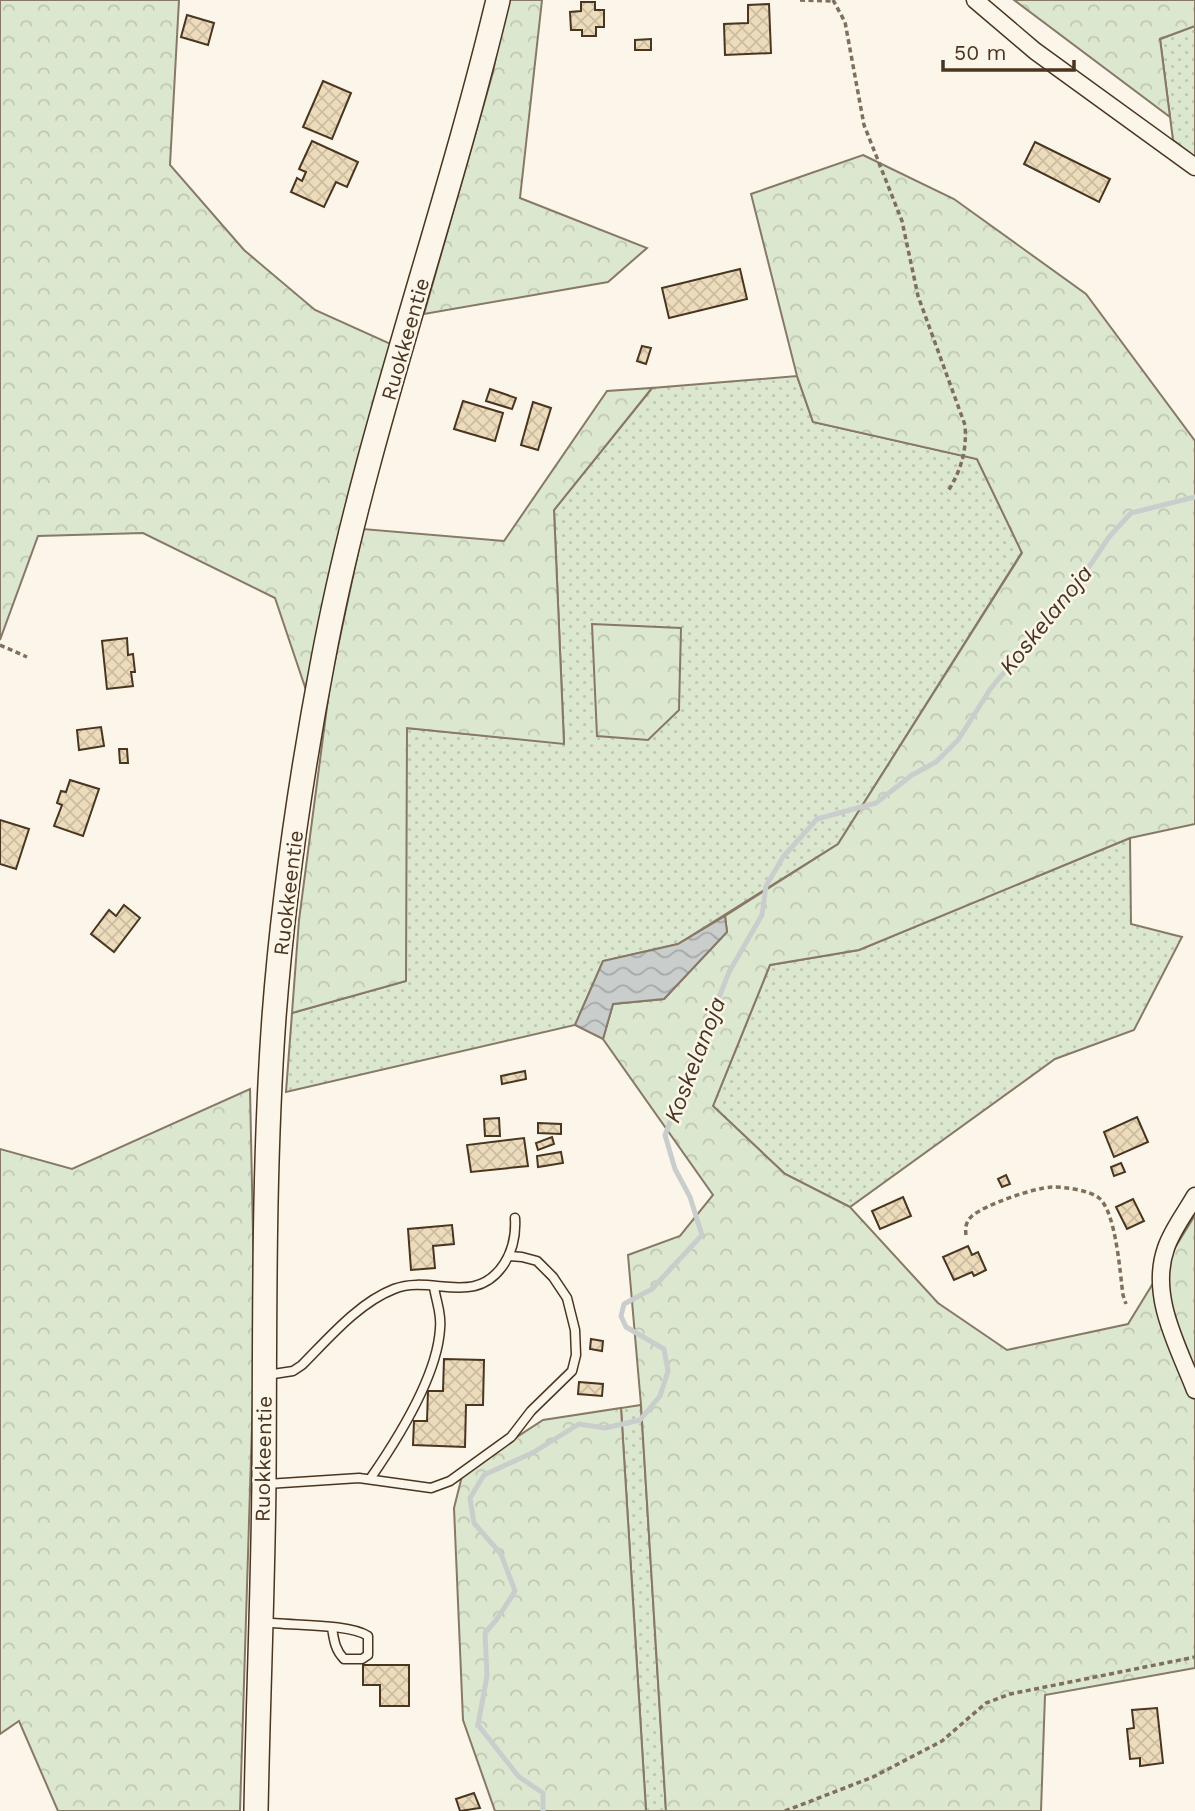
<svg xmlns="http://www.w3.org/2000/svg" width="1195" height="1811" font-family="'Work Sans',sans-serif">
	<style>
		.grass { fill: url(#grass-dots); stroke: #887966; stroke-width: 2 }
		.forest { fill: url(#forest-crowns); stroke: #887966; stroke-width: 2 }
		.water { fill: url(#water-waves); stroke: #887966; stroke-width: 2 }
		.lines { fill: none; stroke-linecap: round; stroke-linejoin: round }
		.stream { stroke: #c9cecd; stroke-width: 5 }
		.building { fill: url(#building-cross-hatch); stroke: #4a3520; stroke-width: 2 }
		.lane-casing { stroke: #4a3520; stroke-width: 11 }
		.street-casing { stroke: #4a3520; stroke-width: 19 }
		.secondary-casing { stroke: #4a3520; stroke-width: 26 }
		.path { stroke: #7f6f5c; stroke-width: 3.5; stroke-dasharray: 5 3.5; stroke-linecap: butt }
		.lane { stroke: #fbf6e9; stroke-width: 8 }
		.street { stroke: #fbf6e9; stroke-width: 16 }
		.secondary { stroke: #fbf6e9; stroke-width: 23 }
		.labels { text-anchor: middle; dominant-baseline: central; stroke-width: 5; stroke-linejoin: round; paint-order: stroke }
		.street-label { font-size: 21px; fill: #4a3520; stroke: #fbf6e9 }
		.water-label { font-size: 23px; font-style: italic; fill: #4a3520; stroke: #fbf6e9 }
	</style>
	<defs>
		<pattern id="grass-dots" width="8" height="8" patternUnits="userSpaceOnUse" patternTransform="scale(1.75)"><rect width="8" height="8" fill="#dce7d0"/><path d="M2 2h.1M6 6h.1" fill="none" stroke="#bec7b2" stroke-width="1.8" stroke-linecap="round"/></pattern>
		<pattern id="forest-crowns" width="20" height="18" patternUnits="userSpaceOnUse" patternTransform="scale(1.75)"><rect width="20" height="18" fill="#dce7d0"/><path d="M2 6a3 3 0 1 1 6 0M12 15a3 3 0 1 1 6 0" fill="none" stroke="#bec7b2"/></pattern>
		<pattern id="water-waves" width="16" height="10" patternUnits="userSpaceOnUse" patternTransform="scale(1.75)"><rect width="16" height="10" fill="#c9cecd"/><path d="M0 5q4-4 8 0t8 0" fill="none" stroke="#a5a8a6"/></pattern>
		<pattern id="building-cross-hatch" width="8" height="8" patternUnits="userSpaceOnUse" patternTransform="scale(1.75)"><rect width="8" height="8" fill="#ecdcbc"/><path d="M0 0l8 8M0 8l8-8" fill="none" stroke="#ccbda1"/></pattern>
	</defs>
	<rect width="100%" height="100%" fill="#fbf6e9"/>
	<g class="grass">
		<path d="M1195,26V157L1173,140L1160,39Z"/>
		<path d="M797,376L813,422L977,459L1022,552L838,844L678,944L603,961L575,1025L286,1092L292,1013L406,981V728L564,743L554,510L652,388Z"/>
		<path d="M1130,838L1131,924L1182,937L1134,1030L1055,1059L850,1207L785,1174L713,1106L770,965L859,950Z"/>
		<path d="M641,1405L666,1811H646L621,1408Z"/>
	</g>
	<g class="forest">
		<path d="M0,0H179L170,165L244,250L315,310L393,345L306,690L275,598L143,533L38,536L0,640Z"/>
		<path d="M507,0H542L520,198L647,248L608,282L424,314L493,72Z"/>
		<path d="M1014,0H1195V26L1160,39L1170,117Z"/>
		<path d="M863,155L954,199L1086,294L1195,441V824L1130,838L859,950L770,965L713,1106L785,1174L850,1207L938,1303L1007,1350L1128,1324L1195,1215V1668L1045,1695L1041,1811H666L641,1405L628,1255L680,1236L713,1195L603,1039L613,1004L664,999L727,932L725,916L838,844L1022,553L977,459L813,422L797,376L751,194Z"/>
		<path d="M652,388L554,510L564,744L407,728L406,981L292,1013L299,920L330,684L363,529L504,541L607,391Z"/>
		<path d="M592,624L681,628L679,710L648,740L597,736Z"/>
		<path d="M250,1089L255,1330L240,1811H58L19,1721L0,1734V1149L72,1169Z"/>
		<path d="M621,1408L646,1811H495L463,1720L454,1508L463,1472L543,1420Z"/>
	</g>
	<path class="water" d="M725,916L727,932L664,999L613,1004L603,1039L575,1025L603,961L678,944Z"/>
	<g class="lines">
		<path class="stream" d="M543,1811V1793L519,1777L478,1725L487,1676L485,1633L497,1619L515,1591L501,1554L474,1523L470,1498L484,1475L534,1452L579,1424L605,1428L640,1420L660,1396L668,1371L664,1349L626,1327L621,1316L624,1304L652,1289L702,1235L690,1197L675,1169L665,1135L729,972L762,915L766,886L783,857L817,819L876,803L912,775L936,762L958,740L991,688L1077,585L1109,537L1131,513L1195,497"/>
	</g>
	<g class="building">
		<path d="M581,2H595V10H604V27H596V36H582V30H571L570,12L581,11Z"/>
		<path d="M769,4L771,53L725,55L724,24L748,23V5Z"/>
		<path d="M187,15L214,23L208,45L181,37Z"/>
		<path d="M651,39V50H635V40Z"/>
		<path d="M323,81L351,93L332,139L303,127Z"/>
		<path d="M312,141L358,162L347,187L336,182L324,207L291,192L297,178L302,181L306,172L299,169Z"/>
		<path d="M1035,142L1110,179L1099,202L1024,164Z"/>
		<path d="M740,269L747,299L669,318L662,288Z"/>
		<path d="M642,346L651,348L646,364L637,361Z"/>
		<path d="M490,389L516,398L512,409L486,401Z"/>
		<path d="M463,401L503,413L495,441L454,429Z"/>
		<path d="M533,402L551,408L538,450L521,445Z"/>
		<path d="M127,638L128,655L133,654L135,672H131L133,686L107,689L102,641Z"/>
		<path d="M101,727L104,746L79,750L77,730Z"/>
		<path d="M119,749H127L128,763H120Z"/>
		<path d="M70,780L99,789L83,836L54,826L62,805L57,803L61,791L66,792Z"/>
		<path d="M0,820L29,829L16,869L0,864Z"/>
		<path d="M124,905L140,918L114,952L91,934L109,910L116,916Z"/>
		<path d="M525,1071L526,1079L502,1084L501,1076Z"/>
		<path d="M1137,1117L1148,1142L1114,1157L1104,1132Z"/>
		<path d="M499,1118L500,1136H485L484,1119Z"/>
		<path d="M538,1123L561,1124V1134L538,1133Z"/>
		<path d="M552,1137L554,1144L538,1150L536,1143Z"/>
		<path d="M524,1138L528,1166L471,1172L467,1145Z"/>
		<path d="M561,1152L563,1163L538,1167L537,1156Z"/>
		<path d="M1121,1163L1125,1172L1114,1176L1111,1167Z"/>
		<path d="M1006,1175L1010,1184L1002,1187L998,1179Z"/>
		<path d="M903,1197L911,1216L880,1229L872,1211Z"/>
		<path d="M1133,1199L1144,1221L1127,1229L1116,1207Z"/>
		<path d="M452,1225L454,1244L433,1246L435,1268L411,1270L408,1229Z"/>
		<path d="M968,1246L972,1255L978,1252L986,1270L974,1276L972,1272L954,1280L943,1257Z"/>
		<path d="M591,1339L603,1341L602,1351L590,1349Z"/>
		<path d="M444,1359L484,1360L483,1405H466L465,1447L413,1445L414,1421H427L428,1391H443Z"/>
		<path d="M579,1382L603,1384L602,1396L578,1394Z"/>
		<path d="M363,1665H409V1706H380V1685H363Z"/>
		<path d="M1157,1708L1163,1763L1140,1766V1758L1130,1759L1127,1729L1134,1728L1132,1710Z"/>
		<path d="M474,1793L480,1808L460,1811L456,1799Z"/>
	</g>
	<g class="lines">
		<defs>
			<g id="lane">
				<path d="M267,1375L293,1371L302,1365C328,1339 358,1303 394,1289C432,1274 475,1308 504,1264C513,1250 516,1234 515,1218"/>
				<path d="M370,1479C397,1440 437,1377 440,1329C442,1314 436,1301 434,1287"/>
				<path d="M267,1484L359,1478L431,1488L450,1481L511,1437L531,1411L572,1371L576,1355L575,1330L567,1298L553,1277L537,1261L522,1257L509,1256"/>
				<path d="M263,1622C289,1626 349,1623 368,1636V1655L362,1659H344C335,1650 334,1640 332,1628"/>
			</g>
			<g id="street">
				<path d="M975,0L1035,51L1195,167"/>
				<path d="M1195,1196C1186,1212 1172,1230 1166,1248C1149,1296 1178,1346 1195,1390"/>
			</g>
			<path id="secondary" d="M256,1811C258,1700 263,1589 264,1479C265,1325 263,1170 274,1017C283,899 301,776 323,660C365,436 445,221 498,0"/>
		</defs>
		<use href="#lane" class="lane-casing"/>
		<use href="#street" class="street-casing"/>
		<use href="#secondary" class="secondary-casing"/>
		<g class="path">
			<path d="M800,0L834,1"/>
			<path d="M833,0L845,22L864,125L902,221L918,296L965,425C967,452 961,470 947,493"/>
			<path d="M0,645L27,657"/>
			<path d="M966,1235C965,1228 966,1221 972,1216C986,1204 1034,1188 1052,1187C1065,1187 1089,1190 1099,1198C1116,1212 1120,1273 1123,1295L1126,1304"/>
			<path d="M785,1811L873,1777L942,1741L986,1703L1010,1694L1195,1657"/>
		</g>
		<use href="#lane" class="lane"/>
		<use href="#street" class="street"/>
		<use href="#secondary" class="secondary"/>
	</g>
	<g class="labels">
		<g class="street-label">
			<text transform="translate(405 339) rotate(-74)">Ruokkeentie</text>
			<text transform="translate(288 893) rotate(-83)">Ruokkeentie</text>
			<text transform="translate(263 1459) rotate(-89)">Ruokkeentie</text>
		</g>
		<g class="water-label">
			<text transform="translate(1046 620) rotate(-51)">Koskelanoja</text>
			<text transform="translate(695 1060) rotate(-69)">Koskelanoja</text>
		</g>
	</g>
	<path d="M943 60v10h131v-10" fill="none" stroke="#4a3520" stroke-width="3.5"/>
	<text x="954" y="60" font-size="21" fill="#4a3520" stroke="#fbf6e9" stroke-width="5" paint-order="stroke">50 m</text>
</svg>
